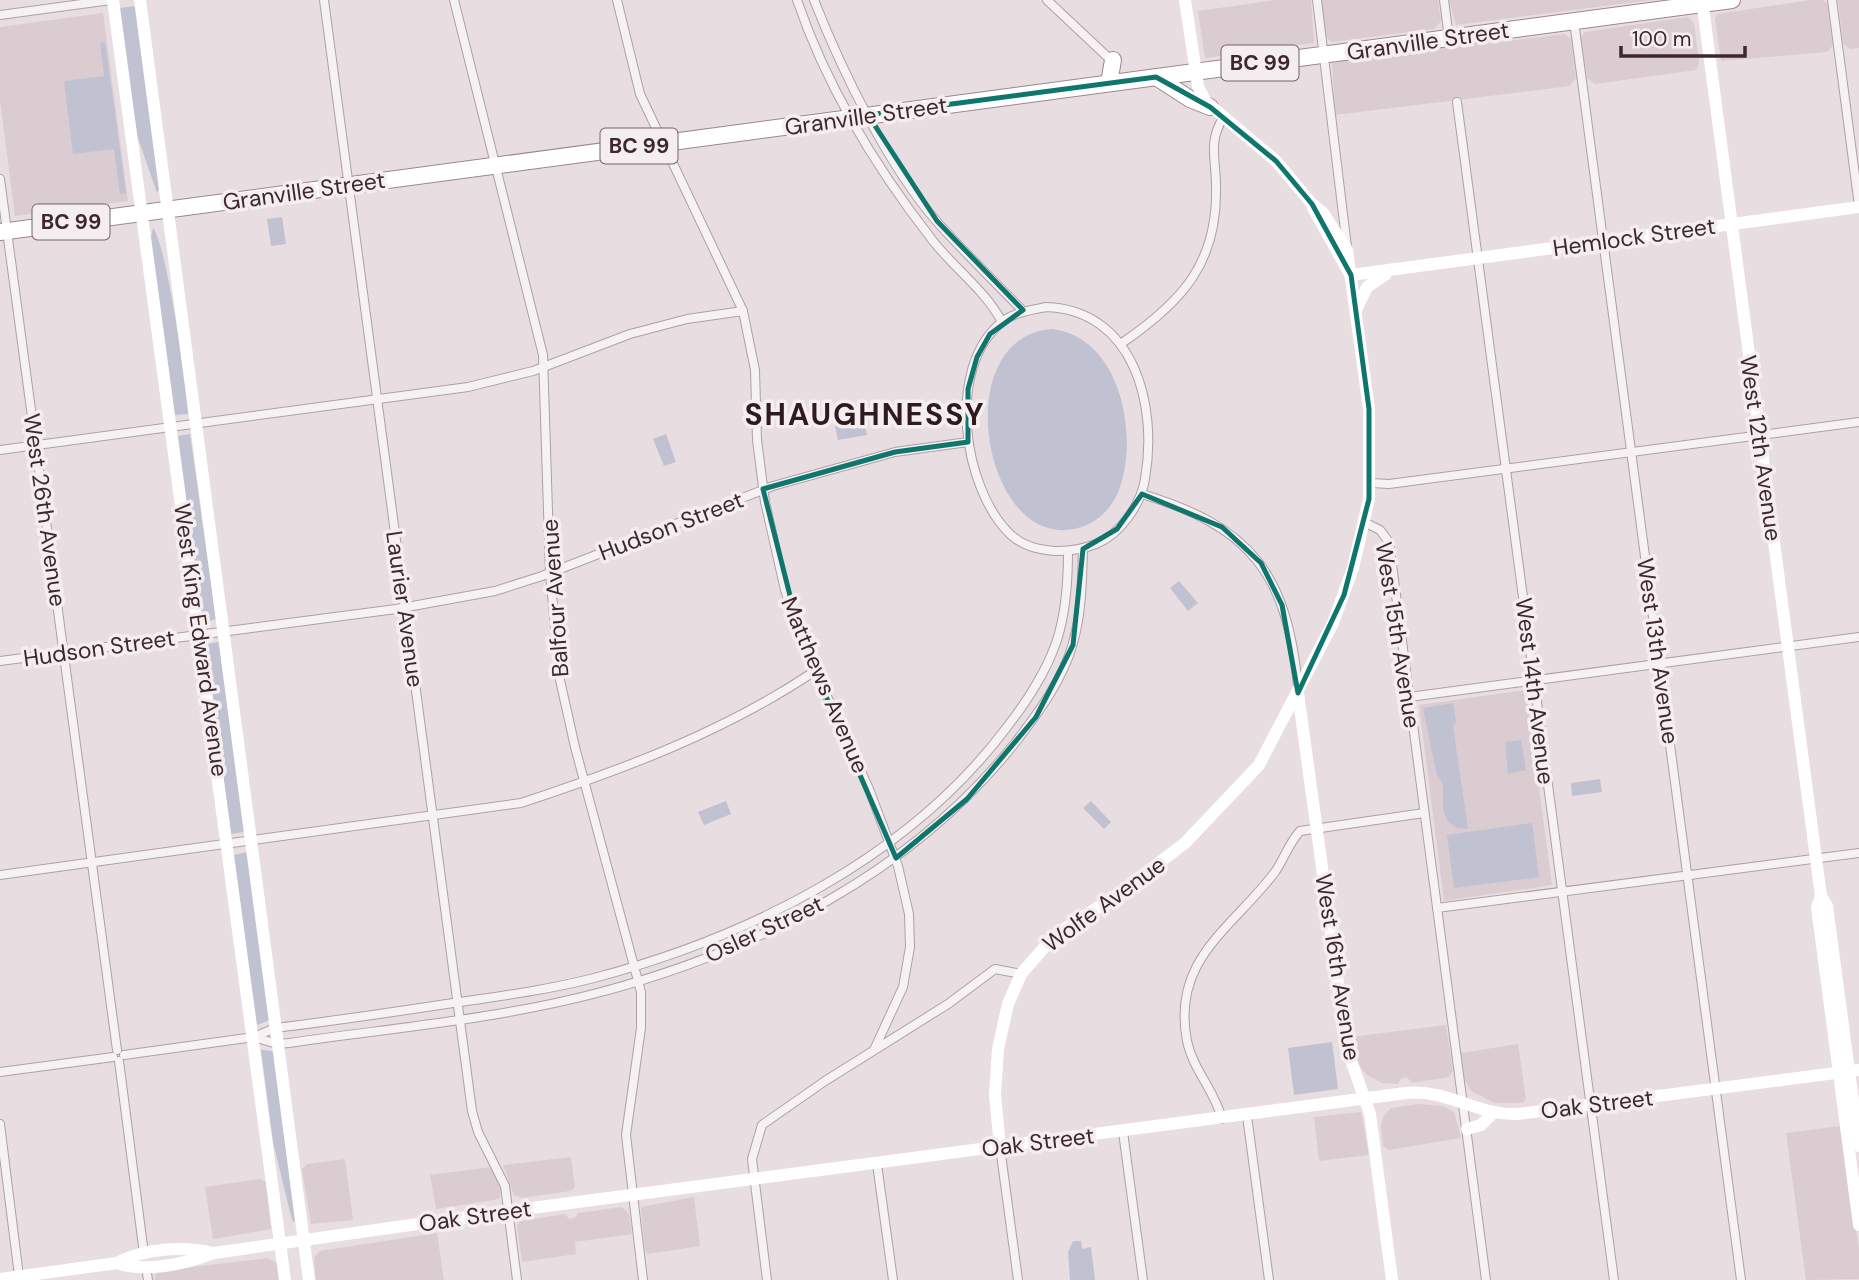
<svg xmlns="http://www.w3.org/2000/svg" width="1859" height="1280" font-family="'DM Sans',sans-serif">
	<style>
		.built { fill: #daccd0 }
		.green { fill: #c0c2d1 }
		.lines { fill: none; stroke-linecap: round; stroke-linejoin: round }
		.street-casing { stroke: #aea0a4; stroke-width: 10 }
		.highway-casing { stroke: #9e868d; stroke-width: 18 }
		.street { stroke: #f6f1f2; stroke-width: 8 }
		.secondary { stroke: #fff; stroke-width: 12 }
		.highway { stroke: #fff; stroke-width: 16 }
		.marked { fill: none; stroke: #0f766e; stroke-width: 5; stroke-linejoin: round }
		.labels { text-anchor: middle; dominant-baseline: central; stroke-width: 7; stroke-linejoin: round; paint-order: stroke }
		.shield { fill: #f5eef0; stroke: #756368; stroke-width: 2 }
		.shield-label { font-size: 21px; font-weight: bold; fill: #3e282e }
		.street-label { font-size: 23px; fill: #3e282e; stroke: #f5eef0 }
		.district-label { font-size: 30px; font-weight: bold; letter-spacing: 2px; fill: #2f1a1f; stroke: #f5eef0 }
	</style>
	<rect width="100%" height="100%" fill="#e8dee1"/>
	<g class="built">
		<path d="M1275,0H1311L1314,43L1205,58L1198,11Z"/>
		<path d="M1321,0H1438L1441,21L1434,29L1331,42L1326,36Z"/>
		<path d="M1449,0H1652L1456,25Z"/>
		<path d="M1811,0H1823L1827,4L1833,45L1827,52L1721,61L1715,19L1717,14Z"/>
		<path d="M1838,0H1859V48L1850,49L1843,43Z"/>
		<path d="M103,13L128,201L15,216L0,101V27Z"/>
		<path d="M1688,17L1694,23L1699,63L1696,70L1595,84L1587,78L1581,38L1585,32Z"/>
		<path d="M1565,34L1571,39L1576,78L1570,86L1335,115L1332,61L1389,53H1419L1427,48L1473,42L1483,44Z"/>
		<path d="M1526,690L1552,885L1444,901L1419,705Z"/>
		<path d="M1446,1025L1453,1071L1449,1077L1412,1083L1407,1077L1401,1078L1398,1084L1382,1083L1367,1075L1357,1063L1351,1037Z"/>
		<path d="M1518,1044L1526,1099L1523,1103H1495L1471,1091L1465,1080L1461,1053Z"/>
		<path d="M1419,1104L1443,1106L1454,1112L1461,1138L1389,1150L1383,1146L1381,1126L1383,1117L1391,1108Z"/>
		<path d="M1361,1112L1369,1155L1319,1161L1314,1117Z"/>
		<path d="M1840,1126L1859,1249V1279L1806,1280L1786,1133Z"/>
		<path d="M571,1157L575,1187L570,1191L521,1198L514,1195L503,1165Z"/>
		<path d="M345,1159L353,1220L311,1224L302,1169L307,1164Z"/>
		<path d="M492,1167L501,1191L499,1199L436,1209L430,1175Z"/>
		<path d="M259,1179L266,1182L271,1229L213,1239L205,1187Z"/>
		<path d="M694,1197L700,1246L648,1254L645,1250L641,1207Z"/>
		<path d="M622,1207L629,1214L632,1234L575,1242L576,1254L522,1262L517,1226L520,1221L565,1214L569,1219L575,1218L578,1213Z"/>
		<path d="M437,1233L444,1280H316L314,1258L320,1251Z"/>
		<path d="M268,1258L277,1263L279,1280H154L158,1271Z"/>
	</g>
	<g class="green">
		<path d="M137,6L160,187L157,193L137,135L118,8Z"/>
		<path d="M105,42L126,193L120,194L114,149L73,154L64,81L104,76L100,43Z"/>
		<path d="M282,217L286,244L271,246L267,219Z"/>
		<path d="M153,228C166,243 187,386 188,414L175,415L151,237Z"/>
		<path d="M1052,329C1122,337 1141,440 1117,495C1109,511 1095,524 1078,528C983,554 946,336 1052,329Z"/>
		<path d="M864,421L867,435L838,440L835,426Z"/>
		<path d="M190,434L216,619L203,623L178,436Z"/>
		<path d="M666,434L676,462L664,466L653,439Z"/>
		<path d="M1179,581L1198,603L1188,611L1170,588Z"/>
		<path d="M219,642L244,832L231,834L206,644Z"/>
		<path d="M1453,703L1456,722L1453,726L1468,829L1457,828L1448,822L1443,810V785L1436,772L1423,708Z"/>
		<path d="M1521,740L1526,770L1508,774L1505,742Z"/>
		<path d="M1600,779L1602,792L1572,796L1571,783Z"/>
		<path d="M726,801L731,814L704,825L698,812Z"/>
		<path d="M1091,801L1111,822L1104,829L1083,808Z"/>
		<path d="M1532,823L1539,877L1454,888L1447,835Z"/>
		<path d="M247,852L270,1020L257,1025L234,855Z"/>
		<path d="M1332,1042L1338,1089L1294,1095L1288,1048Z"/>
		<path d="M261,1050L274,1051L295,1222L292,1220L273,1142Z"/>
		<path d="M1073,1241H1081L1082,1249L1091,1247L1095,1280H1070L1068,1252Z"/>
	</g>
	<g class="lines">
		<defs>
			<g id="street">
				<path d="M324,0L472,1111L478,1132L505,1186L517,1280"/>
				<path d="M454,0L543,355L550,573L560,680L575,747L641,992V1028L626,1135L643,1280"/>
				<path d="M617,0L640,94L743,311L755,370L757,440L765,502L785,590L801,639L869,789L898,866L909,914L910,947L903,987L874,1050"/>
				<path d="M797,0C827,88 876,168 933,241C955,269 985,290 1002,322"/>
				<path d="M814,0C842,71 888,166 938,223C965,253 995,282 1023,311"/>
				<path d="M1047,0L1114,63"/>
				<path d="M1317,0L1347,247"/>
				<path d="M1444,0L1449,38"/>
				<path d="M1832,0L1859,206"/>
				<path d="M0,15L111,0"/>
				<path d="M1574,21L1741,1280"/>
				<path d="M1457,102L1614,1280"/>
				<path d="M0,179L117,1050"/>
				<path d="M1046,307C1134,310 1158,405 1145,479C1141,504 1121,534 1096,544C1070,554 1033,555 1011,535C963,490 945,367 1002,322C1015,312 1031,310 1046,307Z"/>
				<path d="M1122,343C1182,302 1218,263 1216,186C1216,159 1208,142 1223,118"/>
				<path d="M0,450L468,387L533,371L630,334L687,319L743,311"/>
				<path d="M1371,483L1389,484L1859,422"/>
				<path d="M1142,494C1251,527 1287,573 1298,687"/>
				<path d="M1366,523L1380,530L1389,542L1486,1280"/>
				<path d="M0,661L396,609L495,591L542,576L773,486L895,452L968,442"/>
				<path d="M1409,697L1859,637"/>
				<path d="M0,875L521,803C624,769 724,732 815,671"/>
				<path d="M1437,908L1859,853"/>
				<path d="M254,1037L277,1044L289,1043C392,1028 500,1019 601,992C758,950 913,872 1015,743C1038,713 1063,680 1073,643C1082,612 1082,580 1083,549"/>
				<path d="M124,1055L254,1037L275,1028C335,1021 394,1012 453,1003C501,996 547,990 594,978C749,937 909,858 1007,727C1027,701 1046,673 1057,640C1066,612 1068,581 1068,552"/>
				<path d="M119,1061L144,1254"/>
				<path d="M0,1072L113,1057"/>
				<path d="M1247,1116L1269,1280"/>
				<path d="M1222,1119C1215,1091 1193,1070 1187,1041C1171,959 1233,928 1275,872C1284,859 1289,843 1300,831L1424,813"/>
				<path d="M0,1124L19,1276"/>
				<path d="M1123,1132L1143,1280"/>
				<path d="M1000,1147L1018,1280"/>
				<path d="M877,1164L893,1280"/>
				<path d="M146,1267L148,1280"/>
				<path d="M767,1280L752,1159L762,1125L825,1081L948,1004L995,969L1021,974"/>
			</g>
			<g id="highway">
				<path d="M1156,77L1190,99L1210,107"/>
				<path d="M1109,83L1113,60"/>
				<path d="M0,232L1732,0"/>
			</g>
		</defs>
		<use href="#street" class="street-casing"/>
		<use href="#highway" class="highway-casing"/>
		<use href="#street" class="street"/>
		<g class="secondary">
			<path d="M113,0L285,1280"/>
			<path d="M140,0L309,1280"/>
			<path d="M1702,0L1821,896L1827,906L1859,1146"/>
			<path d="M1313,208L1350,274"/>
			<path d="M1351,275L1859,207"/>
			<path d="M1356,310L1367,287L1386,274"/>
			<path d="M1298,693L1347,1049L1370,1114L1392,1280"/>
			<path d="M1821,896L1817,907L1859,1225"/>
			<path d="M1467,1129L1481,1125L1493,1113"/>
			<path d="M1000,1147L995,1095L998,1049L1008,1004L1021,974L1055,935L1114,897L1185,843L1259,765L1333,623L1353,568L1369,499V409L1347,250L1323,213L1312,204L1276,161L1205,101L1198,86L1185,0"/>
			<path d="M117,1263C147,1273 184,1264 214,1253L509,1211L1406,1093C1449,1089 1477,1116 1518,1114L1859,1070"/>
			<path d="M0,1279L117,1263C145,1248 183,1246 213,1253"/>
		</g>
		<use href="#highway" class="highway"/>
	</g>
	<path class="marked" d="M1156,77L1210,107L1276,161L1312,204L1351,275L1369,409V499L1344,595L1298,693L1282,605L1261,563L1222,527L1142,494L1117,529L1083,549L1073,645L1036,717L967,799L896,858L801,639L763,489L895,452L968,442V389L977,357L990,334L1023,310L937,221L868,115Z"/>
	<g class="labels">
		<g class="shield">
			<rect x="1221.5" y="45.5" width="77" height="35" rx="5"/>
			<rect x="600.5" y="128.5" width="77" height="35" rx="5"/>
			<rect x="32.5" y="204.5" width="77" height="35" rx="5"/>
		</g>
		<g class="shield-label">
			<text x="1260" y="63">BC 99</text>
			<text x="639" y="146">BC 99</text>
			<text x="71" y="222">BC 99</text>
		</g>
		<g class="street-label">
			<text transform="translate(1428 41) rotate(-8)">Granville Street</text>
			<text transform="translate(866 116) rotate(-8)">Granville Street</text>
			<text transform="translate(304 191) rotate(-8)">Granville Street</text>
			<text transform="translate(1634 237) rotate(-8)">Hemlock Street</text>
			<text transform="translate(1761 448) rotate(82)">West 12th Avenue</text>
			<text transform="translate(45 510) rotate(82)">West 26th Avenue</text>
			<text transform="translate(671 526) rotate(-21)">Hudson Street</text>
			<text transform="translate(555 598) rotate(-94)">Balfour Avenue</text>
			<text transform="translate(405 609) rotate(82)">Laurier Avenue</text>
			<text transform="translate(1398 635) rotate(81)">West 15th Avenue</text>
			<text transform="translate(201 640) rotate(82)">West King Edward Avenue</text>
			<text transform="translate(99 648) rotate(-8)">Hudson Street</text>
			<text transform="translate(1658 651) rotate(82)">West 13th Avenue</text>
			<text transform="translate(825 685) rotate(67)">Matthews Avenue</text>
			<text transform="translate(1535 691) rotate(83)">West 14th Avenue</text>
			<text transform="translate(1104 904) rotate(-36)">Wolfe Avenue</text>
			<text transform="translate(764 929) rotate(-25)">Osler Street</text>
			<text transform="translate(1338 967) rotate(81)">West 16th Avenue</text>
			<text transform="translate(1597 1104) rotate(-7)">Oak Street</text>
			<text transform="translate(1038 1142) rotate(-7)">Oak Street</text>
			<text transform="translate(475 1216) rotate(-8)">Oak Street</text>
		</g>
		<g class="district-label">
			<text x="865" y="414">SHAUGHNESSY</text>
		</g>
	</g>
	<path d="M1621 46v10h124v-10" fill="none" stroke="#3e282e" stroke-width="3.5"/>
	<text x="1632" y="46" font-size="21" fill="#3e282e" stroke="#f5eef0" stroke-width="5" paint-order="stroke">100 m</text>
</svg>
